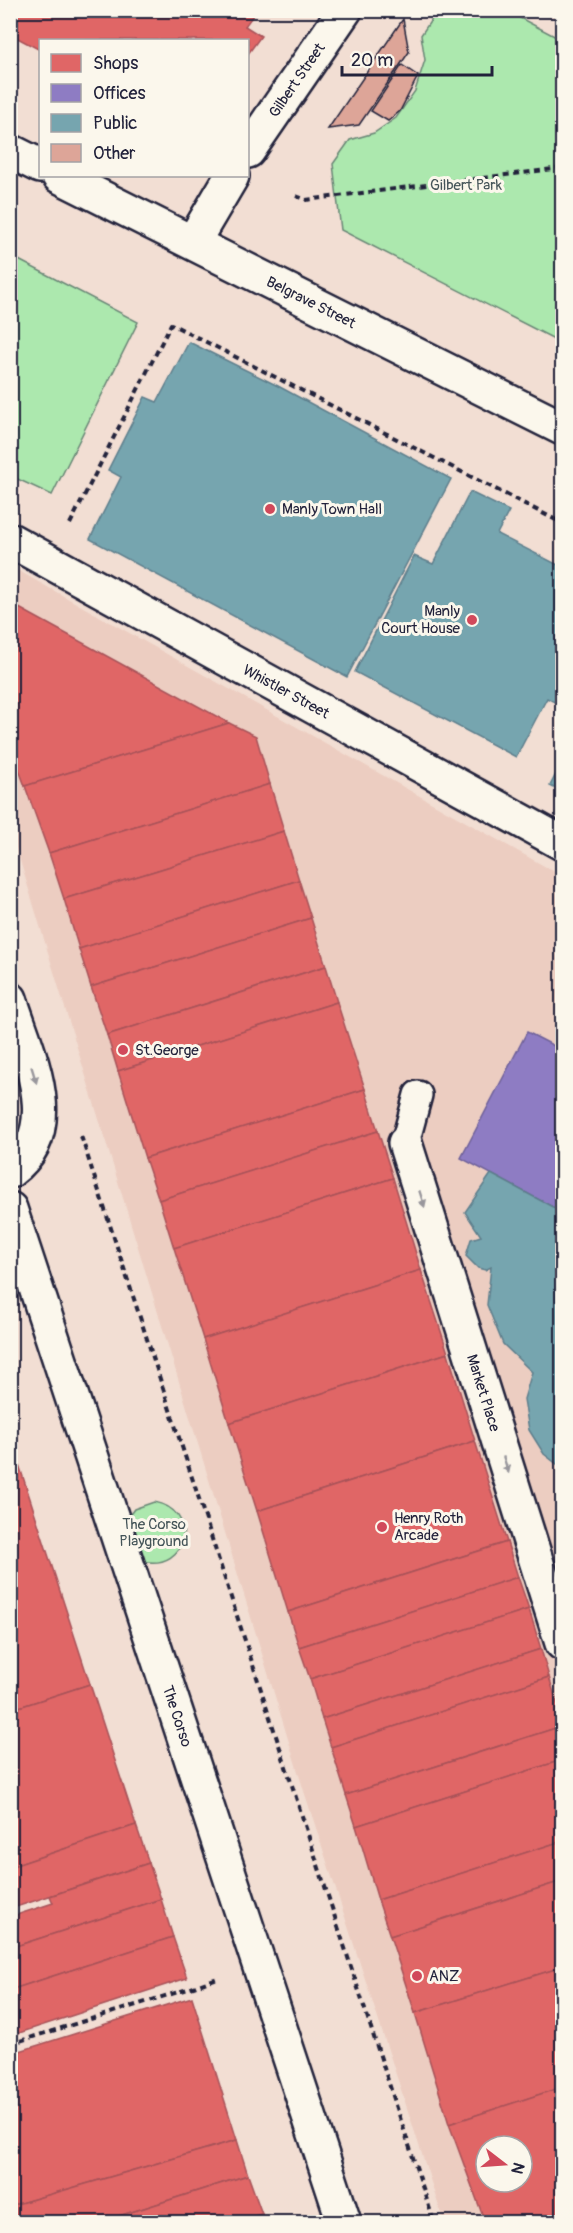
<svg xmlns="http://www.w3.org/2000/svg" width="573" height="2233" font-family="Pangolin,sans-serif">
	<style>
		.built { fill: #eccdc1; fill-rule: evenodd }
		.green { fill: #ace8ae; stroke: #678574; stroke-width: 1.5 }
		.shops { fill: #e06666; stroke: #a75259; stroke-width: 1.5; fill-rule: evenodd }
		.offices { fill: #8e7cc3; stroke: #6e619a; stroke-width: 1.5 }
		.public { fill: #76a5af; stroke: #5d7e8c; stroke-width: 1.5 }
		.building { fill: #dda598; stroke: #22223b; stroke-width: 1.5 }
		.lines { fill: none; stroke-linecap: round; stroke-linejoin: round }
		.service-casing { stroke: #22223b; stroke-width: 32 }
		.pedestrian-casing { stroke: #22223b; stroke-width: 38 }
		.minor-casing { stroke: #22223b; stroke-width: 38 }
		.tertiary-casing { stroke: #22223b; stroke-width: 38 }
		.secondary-casing { stroke: #22223b; stroke-width: 38 }
		.path { stroke: #22223b; stroke-width: 4; stroke-dasharray: 6 4.5; stroke-linecap: butt }
		.service { stroke: #fbf7ec; stroke-width: 27 }
		.pedestrian { stroke: #fbf7ec; stroke-width: 33 }
		.minor { stroke: #fbf7ec; stroke-width: 33 }
		.tertiary { stroke: #fbf7ec; stroke-width: 33 }
		.secondary { stroke: #fbf7ec; stroke-width: 33 }
		.oneway { fill: #99979c }
		.poi-dot { fill: #d1495b; stroke: #fbf7ec; stroke-width: 2 }
		.labels { text-anchor: middle; dominant-baseline: central; stroke-width: 6; stroke-linejoin: round; paint-order: stroke }
		.street-label { font-size: 15px; fill: #22223b; stroke: #fbf7ec }
		.park-label { font-size: 15px; fill: #445458; stroke: #fbf7ec }
		.poi-label { font-size: 15px; fill: #22223b; stroke: #fbf7ec; text-anchor: start }
	</style>
	<rect width="100%" height="100%" fill="#f2ded3"/>
	<filter id="ink" filterUnits="userSpaceOnUse"><feTurbulence type="fractalNoise" baseFrequency=".0167" numOctaves="2"/><feDisplacementMap in="SourceGraphic" scale="12" xChannelSelector="R" yChannelSelector="G"/><feConvolveMatrix kernelMatrix="1 2 1 2 8 2 1 2 1" color-interpolation-filters="sRGB"/></filter>
	<g filter="url(#ink)">
		<path class="built" d="M10,566L562,876V2222H444L303,1788L11,831ZM486,2146H522V2182H486Z"/>
		<g class="green">
			<path d="M437,11H507L562,40V343L341,230L333,164L350,140L374,133L396,118L415,91L425,60L421,35Z"/>
			<path d="M11,256L138,322L52,495L11,476Z"/>
			<path d="M154,1502C200,1510 189,1572 142,1561L128,1517L134,1509Z"/>
		</g>
		<g class="shops">
			<path d="M10,10H257L245,26L261,36L248,54V40H40V50L10,34Z"/>
			<path d="M10,603L229,723L25,786L10,745Z"/>
			<path d="M229,723L256,736L270,784L49,853L25,786Z"/>
			<path d="M270,784L284,831L64,899L49,853Z"/>
			<path d="M284,831L299,880L79,949L64,899Z"/>
			<path d="M299,880L311,918L91,987L79,949Z"/>
			<path d="M311,918L326,966L107,1035L91,987Z"/>
			<path d="M326,966L337,1002L118,1071L107,1035Z"/>
			<path d="M337,1002L365,1089L145,1158L118,1071Z"/>
			<path d="M365,1089L378,1131L159,1200L145,1158Z"/>
			<path d="M378,1131L393,1178L174,1248L159,1200Z"/>
			<path d="M393,1178L421,1270L203,1339L174,1248Z"/>
			<path d="M421,1270L448,1353L229,1423L203,1339Z"/>
			<path d="M448,1353L475,1441L257,1511L229,1423Z"/>
			<path d="M475,1441L507,1542L288,1612L257,1511Z"/>
			<path d="M13,1446L90,1684L10,1710V1447Z"/>
			<path d="M507,1542L518,1577L299,1647L288,1612Z"/>
			<path d="M518,1577L529,1609L310,1679L299,1647Z"/>
			<path d="M529,1609L541,1649L322,1719L310,1679Z"/>
			<path d="M541,1649L549,1677L331,1747L322,1719Z"/>
			<path d="M549,1677L562,1718V1726L346,1795L331,1747Z"/>
			<path d="M90,1684L136,1825L10,1867V1710Z"/>
			<path d="M562,1726V1760L356,1826L346,1795Z"/>
			<path d="M562,1760V1841L378,1900L356,1826Z"/>
			<path d="M136,1825L149,1863L10,1909V1867Z"/>
			<path d="M562,1841V1881L390,1936L378,1900Z"/>
			<path d="M149,1863L161,1899L10,1948V1917L53,1903L50,1896Z"/>
			<path d="M562,1881V1967L415,2013L390,1936Z"/>
			<path d="M161,1899L173,1937L10,1990V1948Z"/>
			<path d="M173,1937L187,1978L10,2036V1990Z"/>
			<path d="M562,1967V2087L449,2124L415,2013Z"/>
			<path d="M192,1997L237,2140L10,2206V2054Z"/>
			<path d="M562,2087V2222H485L449,2124ZM486,2146H522V2182H486Z"/>
			<path d="M237,2140L248,2175L100,2222H10V2206Z"/>
			<path d="M248,2175L262,2214L233,2222H100Z"/>
			<path d="M262,2214L265,2222H233Z"/>
		</g>
		<path class="offices" d="M527,1032L562,1050V1212L461,1158Z"/>
		<g class="public">
			<path d="M189,342L278,386L451,479L347,677L90,539L121,477L108,470L145,397L157,402Z"/>
			<path d="M470,492L509,511L497,534L562,567V706L547,698L516,757L355,672L414,556L433,564Z"/>
			<path d="M562,762V792L550,786Z"/>
			<path d="M491,1174L562,1212V1468L544,1454L529,1430L524,1399L532,1372L503,1344L487,1305L491,1267L485,1270L478,1268L466,1256L471,1239L481,1236L465,1212Z"/>
		</g>
		<g class="building">
			<path d="M403,19L409,52L359,125L328,129Z"/>
			<path d="M402,65L418,76L400,111L388,121L371,111Z"/>
		</g>
		<g class="lines">
			<defs>
				<path id="service" d="M405,1143L418,1095"/>
				<g id="pedestrian">
					<path id="s1" d="M405,1143L562,1643"/>
					<path id="s2" d="M10,1209L344,2222"/>
				</g>
				<g id="minor">
					<path id="s3" d="M248,151L345,10"/>
					<path d="M193,242L232,176"/>
				</g>
				<g id="tertiary">
					<path id="s4" d="M10,540L562,843"/>
					<path d="M10,999C27,1053 67,1129 10,1171"/>
				</g>
				<g id="secondary">
					<path d="M10,151L40,166"/>
					<path id="s5" d="M59,176L562,428"/>
				</g>
			</defs>
			<use href="#service" class="service-casing"/>
			<use href="#pedestrian" class="pedestrian-casing"/>
			<use href="#minor" class="minor-casing"/>
			<use href="#tertiary" class="tertiary-casing"/>
			<use href="#secondary" class="secondary-casing"/>
			<g class="path">
				<path d="M296,196L306,200L562,168"/>
				<path d="M70,524L171,324L562,523"/>
				<path d="M81,1136L434,2222"/>
				<path d="M10,2044L191,1988L220,1977"/>
			</g>
			<use href="#service" class="service"/>
			<use href="#pedestrian" class="pedestrian"/>
			<use href="#minor" class="minor"/>
			<use href="#tertiary" class="tertiary"/>
			<use href="#secondary" class="secondary"/>
		</g>
		<defs><path id="oneway-solid" d="M-6-.8H1V-3.2L6.5 0L1 3.2V.8H-6Z" transform="scale(1.5)"/></defs>
		<g class="oneway">
			<use href="#oneway-solid" transform="translate(34 1075) rotate(73)"/>
			<use href="#oneway-solid" transform="translate(422 1199) rotate(72)"/>
			<use href="#oneway-solid" transform="translate(506 1465) rotate(72)"/>
		</g>
	</g>
	<g class="poi-dot">
		<circle cx="270" cy="509" r="6"/>
		<circle cx="472" cy="620" r="6"/>
		<circle cx="123" cy="1050" r="6"/>
		<circle cx="382" cy="1527" r="6"/>
		<circle cx="417" cy="1976" r="6"/>
	</g>
	<g class="labels">
		<g class="street-label">
			<text stroke="none"><textPath href="#s3" startOffset="86">Gilbert Street</textPath></text>
			<text stroke="none"><textPath href="#s5" startOffset="282">Belgrave Street</textPath></text>
			<text stroke="none"><textPath href="#s4" startOffset="315">Whistler Street</textPath></text>
			<text stroke="none"><textPath href="#s1" startOffset="262">Market Place</textPath></text>
			<text stroke="none"><textPath href="#s2" startOffset="534">The Corso</textPath></text>
		</g>
		<g class="park-label">
			<text x="466" y="185">Gilbert Park</text>
			<text x="154" y="1524">The Corso<tspan x="154" dy="17">Playground</tspan></text>
		</g>
		<g class="poi-label">
			<text x="282" y="509">Manly Town Hall</text>
			<text x="460" y="611" text-anchor="end">Manly<tspan x="460" dy="17">Court House</tspan></text>
			<text x="135" y="1050">St.George</text>
			<text x="394" y="1518">Henry Roth<tspan x="394" dy="17">Arcade</tspan></text>
			<text x="429" y="1976">ANZ</text>
		</g>
	</g>
	<rect width="573" height="2233" fill="none" stroke="#fbf7ec" stroke-width="36"/>
	<rect x="18" y="18" width="537" height="2197" fill="none" stroke="#22223b" stroke-width="2" filter="url(#ink)"/>
	<rect x="39" y="39" width="210" height="138" fill="#fbf7ec" stroke="#a4a2a5" stroke-width="1.5"/>
	<rect x="51" y="54" width="30" height="18" fill="#e06666" stroke="#a4a2a5" stroke-width="1.5"/>
	<text x="93" y="69" font-size="18" fill="#22223b">Shops</text>
	<rect x="51" y="84" width="30" height="18" fill="#8e7cc3" stroke="#a4a2a5" stroke-width="1.5"/>
	<text x="93" y="99" font-size="18" fill="#22223b">Offices</text>
	<rect x="51" y="114" width="30" height="18" fill="#76a5af" stroke="#a4a2a5" stroke-width="1.5"/>
	<text x="93" y="129" font-size="18" fill="#22223b">Public</text>
	<rect x="51" y="144" width="30" height="18" fill="#dda598" stroke="#a4a2a5" stroke-width="1.5"/>
	<text x="93" y="159" font-size="18" fill="#22223b">Other</text>
	<g transform="translate(504 2164) rotate(107)"><circle r="28" fill="#fbf7ec" stroke="#a4a2a5" stroke-width="1.5"/>
	<path d="M0-4.5L10 22L0 15L-10 22Z" fill="#d1495b"/>
	<text y="-9" font-size="16" font-weight="bold" text-anchor="middle" fill="#22223b">N</text>
	</g>
	<path d="M342 66v9h150v-9" fill="none" stroke="#22223b" stroke-width="3"/>
	<text x="351" y="66" font-size="18" fill="#22223b" stroke="#fbf7ec" stroke-width="4.5" paint-order="stroke">20 m</text>
</svg>
